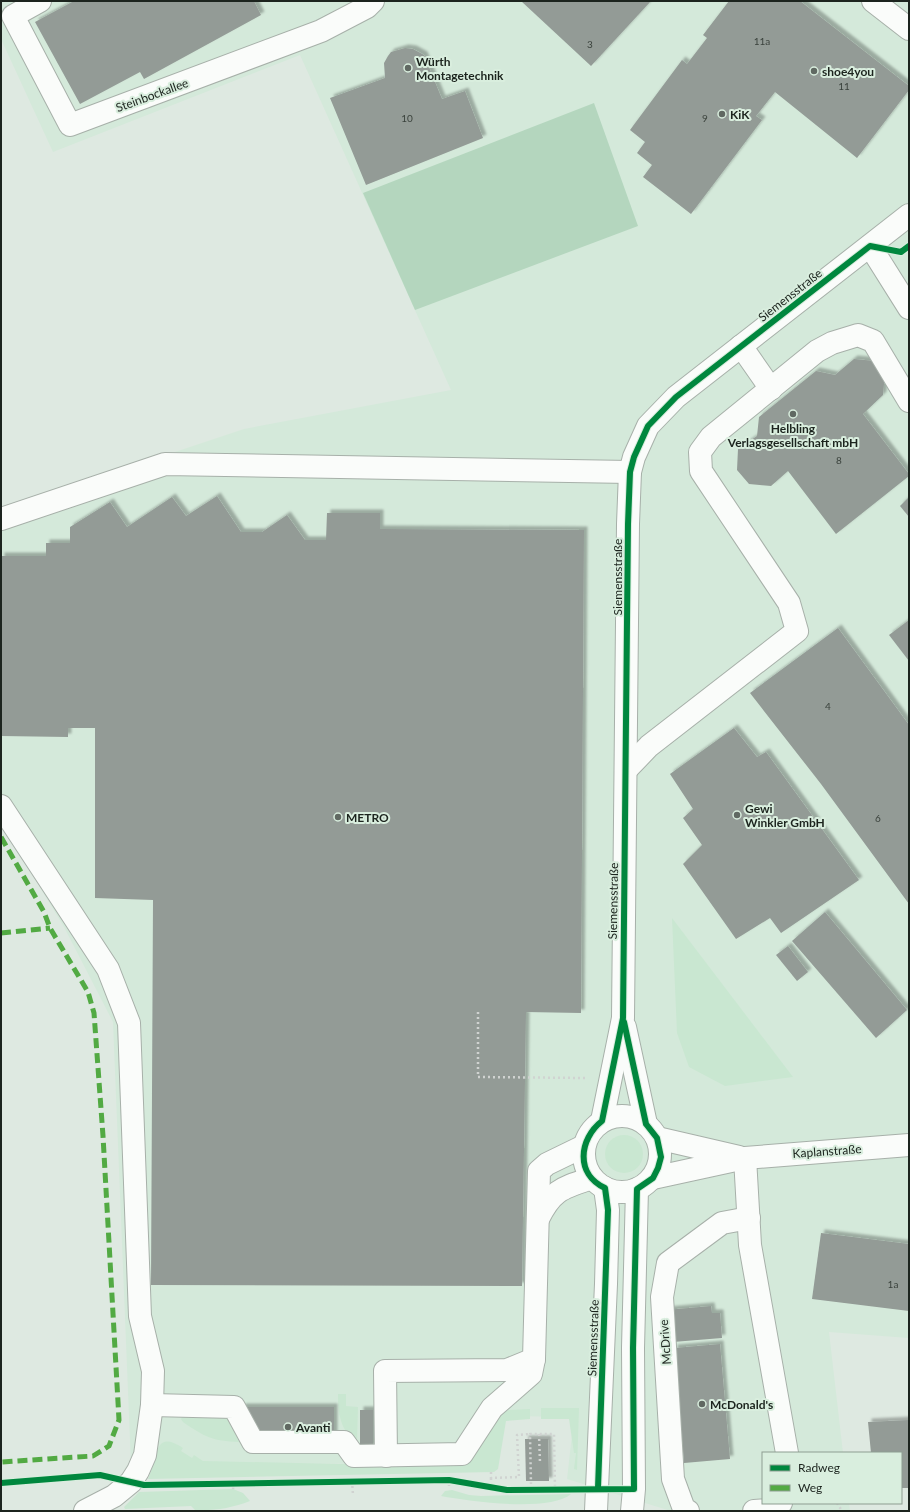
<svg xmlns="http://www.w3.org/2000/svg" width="910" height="1512" font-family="Lato,sans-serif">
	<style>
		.built { fill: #d4e9da }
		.green { fill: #c9e7d1 }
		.forest { fill: #b4d6be }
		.building { fill: #939b96; filter: url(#shadow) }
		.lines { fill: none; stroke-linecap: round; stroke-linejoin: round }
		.minor-casing { stroke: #a7b0a9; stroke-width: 24 }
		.path { stroke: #d0d3d1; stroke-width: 2.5; stroke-dasharray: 2 3; stroke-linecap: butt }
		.minor { stroke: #fafcfa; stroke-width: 22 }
		.quiet { stroke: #52aa43; stroke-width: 5; stroke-dasharray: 10 5; stroke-linecap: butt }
		.cycleway-casing { stroke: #d9eede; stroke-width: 8 }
		.cycleway { stroke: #00873e; stroke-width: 6 }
		.poi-dot { fill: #606962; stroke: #d9eede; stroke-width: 1.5 }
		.labels { text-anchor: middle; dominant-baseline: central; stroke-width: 4; stroke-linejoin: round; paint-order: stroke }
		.number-label { font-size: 10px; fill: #3a423c }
		.poi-label { font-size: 12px; font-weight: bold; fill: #1c241e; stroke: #d9eede; text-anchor: start }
		.street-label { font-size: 12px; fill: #1c241e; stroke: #d9eede }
	</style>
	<defs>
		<filter id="shadow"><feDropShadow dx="3.5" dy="-3.5" stdDeviation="1" flood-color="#0004"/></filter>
	</defs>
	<rect width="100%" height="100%" fill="#dee9e1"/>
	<path class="built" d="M1,1H909V1338L829,1332L843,1453H763V1503H849L850,1511H671L567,1479L574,1417L502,1416L473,1463L131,1465L113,1022L64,927L1,823V510L244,429L451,390L300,55L53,152L1,39Z"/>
	<g class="green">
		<path d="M672,918L793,1077L725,1086L689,1067L677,1033Z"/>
		<circle cx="624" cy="1154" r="19"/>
		<path d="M338,1394H346V1406L358,1407L357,1442C340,1431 338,1413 338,1394Z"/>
		<path d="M541,1408H579L577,1470L574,1469L576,1453H574L569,1419H541Z"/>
		<path d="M530,1409V1419L506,1421L498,1469L494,1472L148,1479C159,1456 153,1429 183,1448L181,1451L192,1458L194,1455L203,1461L340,1464L467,1462L473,1458L497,1415L509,1410Z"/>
		<path d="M227,1414L239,1442C212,1441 205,1437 183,1422L181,1419L183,1416Z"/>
		<path d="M233,1489L243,1493L250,1501C232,1508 214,1511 195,1510L191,1506L125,1509L124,1507L139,1492Z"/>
		<path d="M452,1490L469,1495L481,1496L571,1494C550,1512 473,1502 441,1496L445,1491Z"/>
	</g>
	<path class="forest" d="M594,103L638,226L415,310L363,193Z"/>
	<g class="building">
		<path d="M74,1H254L261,15L144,79L140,72L80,104L35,22Z"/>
		<path d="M521,1H651L591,66Z"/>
		<path d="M729,1H800L909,86V90L857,158L775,92L756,116L762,120L691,214L643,177L652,165L637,153L645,142L630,130L682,60L687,64L707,38L703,35Z"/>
		<path d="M405,48L413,49L424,55L442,99L465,91L483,138L366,185L330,98L385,78L384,63L388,56L391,52Z"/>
		<path d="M854,359L875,361L885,373L883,395L863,414L909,474V476L836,534L788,471L771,486L749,484L737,470L738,449L757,436L759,417L816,371L835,375Z"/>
		<path d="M217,496L241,532H262L287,515L305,540H326L327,513H380V529L584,530L581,1013L526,1012L522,1286L151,1285L153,900L95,898V728H68V737L1,736V556H46V543H70V527L110,502L127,527L172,497L186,516Z"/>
		<path d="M909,497V517L900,506Z"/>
		<path d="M909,620V661L889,635Z"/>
		<path d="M838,628L909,725V904L821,784L750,693Z"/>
		<path d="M734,728L757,757L766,752L859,880L781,933L770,918L736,939L683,864L702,845L683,818L693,809L670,774Z"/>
		<path d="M825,912L907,1010L876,1038L792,941Z"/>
		<path d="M788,946L808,972L797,981L776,955Z"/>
		<path d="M821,1233L909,1244V1311L812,1299Z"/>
		<path d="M711,1306L712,1313H720L722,1338L673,1342L666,1310Z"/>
		<path d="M720,1344L730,1459L684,1463L674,1348Z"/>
		<rect x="242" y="1407" width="92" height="40"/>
		<rect x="360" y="1410" width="13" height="38"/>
		<path d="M909,1420V1488H901V1453H871L868,1422Z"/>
		<path d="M525,1439H548L549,1481H526Z"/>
	</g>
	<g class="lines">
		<defs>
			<g id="minor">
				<path d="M40,1L13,16L70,125L321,31L367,7L373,1"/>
				<path d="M873,1L909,29"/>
				<path d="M870,246L909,308"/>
				<path d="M741,346L771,389"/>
				<path d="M1,519L165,464L630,472"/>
				<path d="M626,770L649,746L797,631L789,603L701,471L700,452L711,437L817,351L832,343L858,335L873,341L909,401"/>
				<path d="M1,806L108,969L129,1023L140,1316L153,1371L152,1405L145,1455L138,1471L131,1482L114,1496L85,1511"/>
				<path d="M625,1027L646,1124"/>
				<circle cx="622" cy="1154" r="38"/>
				<path d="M602,1121L623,1018L628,524L630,472L634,457L648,426L676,397L909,215"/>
				<path d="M657,1138L739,1157"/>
				<path d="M745,1158L750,1245L787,1453"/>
				<path d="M653,1178L745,1158L909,1145"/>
				<path d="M538,1219C552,1190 562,1188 592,1178"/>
				<path d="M152,1405L234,1407L253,1442H344L354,1456L462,1454L492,1408L531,1374L534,1359"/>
				<path d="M386,1456L385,1371L507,1370L534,1359L539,1171L547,1164L584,1146"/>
				<path d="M596,1511L606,1284L608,1210L605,1188"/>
				<path d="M632,1511L634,1489L633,1348L637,1189"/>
				<path d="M688,1511L684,1509L673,1479L662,1297L668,1263L722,1223L749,1218"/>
				<path d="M754,1511L769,1510L781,1503"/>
			</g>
		</defs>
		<use href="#minor" class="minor-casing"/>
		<g class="path">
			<path d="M478,1012V1077L586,1078"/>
			<path d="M539,1434L540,1463"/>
			<path d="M491,1472V1478L519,1477L517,1435L530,1434"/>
			<path d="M75,1476L96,1475"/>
			<path d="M491,1478V1488"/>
			<path d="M449,1480V1486"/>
			<path d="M352,1481L353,1495"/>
			<path d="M453,1481L507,1490L555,1489L554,1434H530L531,1484"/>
			<path d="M159,1485L348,1481"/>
			<path d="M233,1489L234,1483"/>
			<path d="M837,1503L842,1511"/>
		</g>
		<use href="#minor" class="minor"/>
		<g class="quiet">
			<path d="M1,837L44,912L50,928L88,992L94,1013L103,1136L119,1420L109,1446L93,1456L1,1462"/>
			<path d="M1,933L50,928"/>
		</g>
		<defs>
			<g id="cycleway">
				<path d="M1,1483L100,1475L144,1485L449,1480L507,1490L634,1489L633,1348L637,1189L653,1178L658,1168L661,1157L657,1138L646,1124L624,1022"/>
				<path d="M598,1488L608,1210L605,1188C575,1174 579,1139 602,1121L623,1018L628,524L630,472L634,457L648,426L676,397L870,246L901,252L909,246"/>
			</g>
		</defs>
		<use href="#cycleway" class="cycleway-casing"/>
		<use href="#cycleway" class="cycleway"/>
	</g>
	<g class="poi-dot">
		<circle cx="408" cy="68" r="4"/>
		<circle cx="814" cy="71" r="4"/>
		<circle cx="722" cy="114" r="4"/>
		<circle cx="793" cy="414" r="4"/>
		<circle cx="737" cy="815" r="4"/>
		<circle cx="338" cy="817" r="4"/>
		<circle cx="702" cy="1404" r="4"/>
		<circle cx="288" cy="1427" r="4"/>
	</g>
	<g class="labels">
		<g class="number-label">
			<text x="762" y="41">11a</text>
			<text x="590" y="44">3</text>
			<text x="844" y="86">11</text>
			<text x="407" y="118">10</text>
			<text x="705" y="118">9</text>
			<text x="839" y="460">8</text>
			<text x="828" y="706">4</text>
			<text x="878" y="818">6</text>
			<text x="893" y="1284">1a</text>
		</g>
		<g class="poi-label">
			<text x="416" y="61">Würth<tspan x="416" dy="14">Montagetechnik</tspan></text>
			<text x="822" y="71">shoe4you</text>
			<text x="730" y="114">KiK</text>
			<text x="793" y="428" text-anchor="middle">Helbling<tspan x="793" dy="14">Verlagsgesellschaft mbH</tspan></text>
			<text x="745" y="808">Gewi<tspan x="745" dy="14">Winkler GmbH</tspan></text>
			<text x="346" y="817">METRO</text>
			<text x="710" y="1404">McDonald's</text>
			<text x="296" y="1427">Avanti</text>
		</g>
		<g class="street-label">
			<text transform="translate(152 95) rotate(-20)">Steinbockallee</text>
			<text transform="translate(790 295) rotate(-38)">Siemensstraße</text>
			<text transform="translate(617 577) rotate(-90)">Siemensstraße</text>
			<text transform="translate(613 901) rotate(-89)">Siemensstraße</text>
			<text transform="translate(827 1151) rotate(-4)">Kaplanstraße</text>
			<text transform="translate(593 1338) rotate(-88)">Siemensstraße</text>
			<text transform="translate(665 1342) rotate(-94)">McDrive</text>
		</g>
	</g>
	<rect width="910" height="1512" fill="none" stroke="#1c241e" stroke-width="4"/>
	<rect x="762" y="1452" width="140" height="52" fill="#d9eede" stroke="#8d9d91"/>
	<rect x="770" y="1465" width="20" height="6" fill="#00873e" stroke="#8d9d91"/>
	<text x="798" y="1472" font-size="12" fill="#1c241e">Radweg</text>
	<rect x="770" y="1485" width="20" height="6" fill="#52aa43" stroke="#8d9d91"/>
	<text x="798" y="1492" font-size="12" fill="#1c241e">Weg</text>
</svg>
